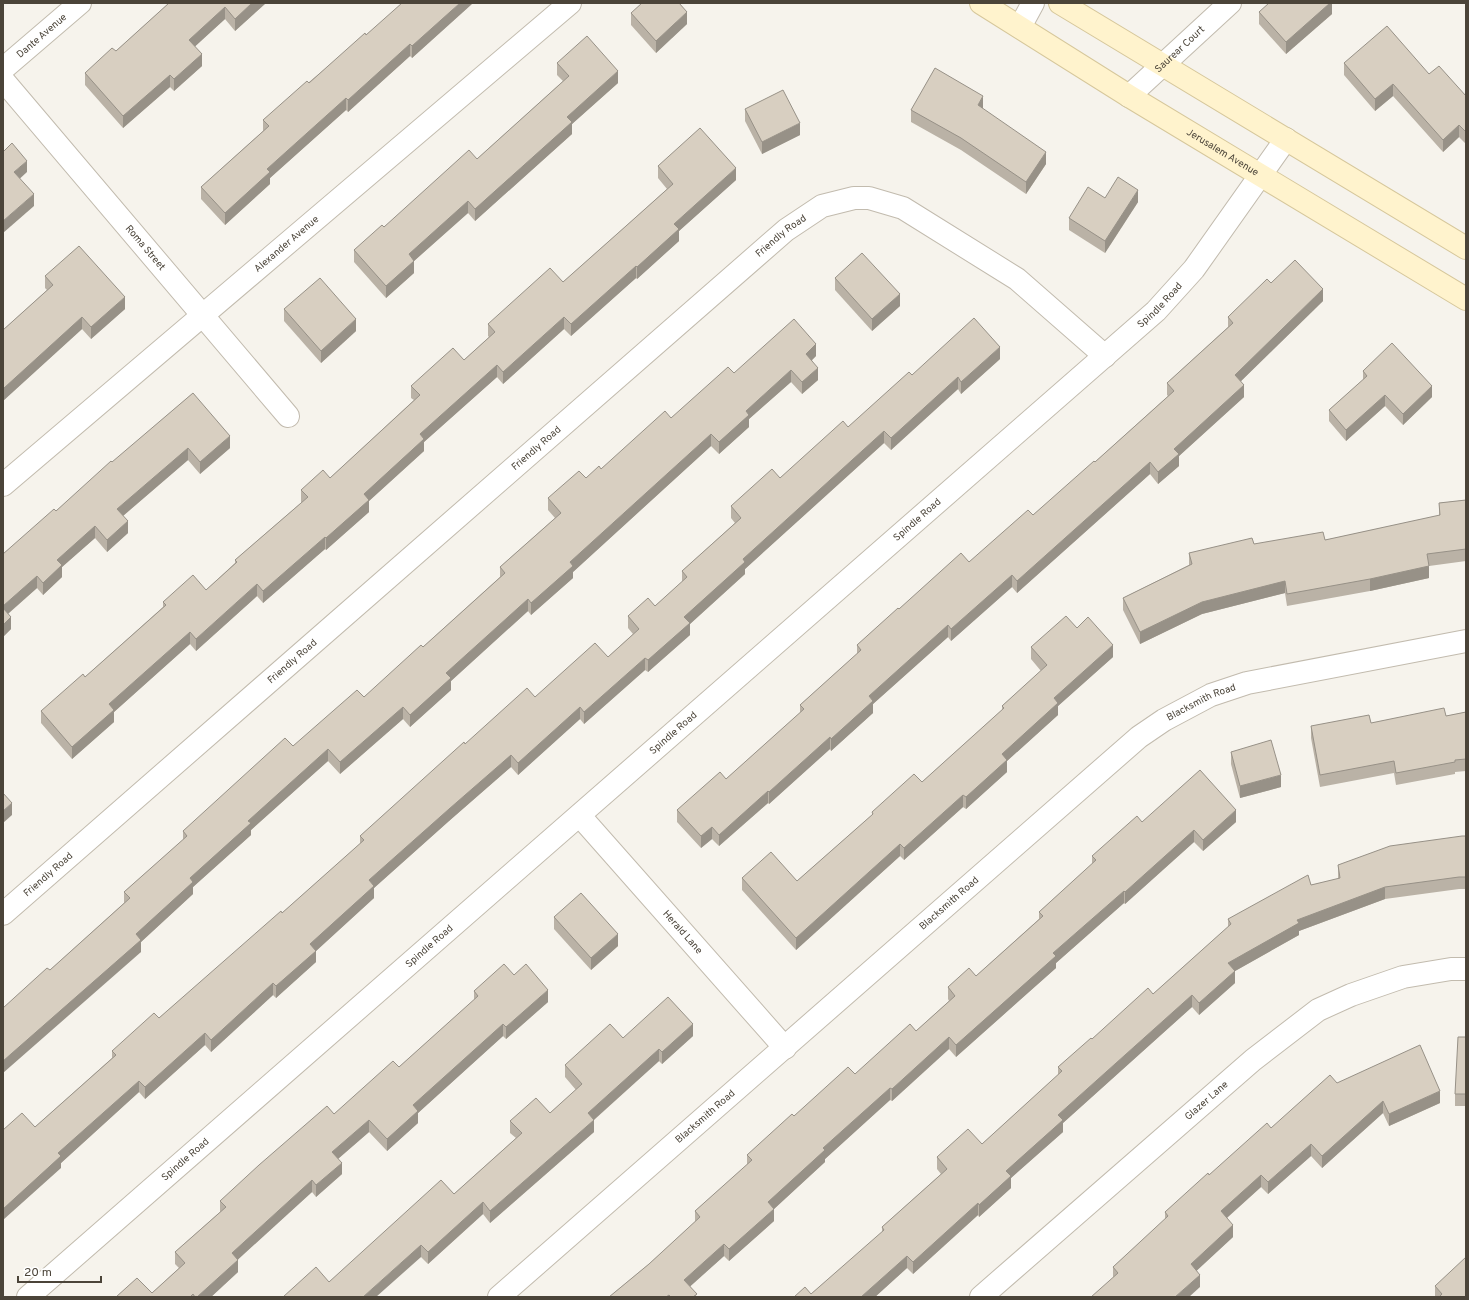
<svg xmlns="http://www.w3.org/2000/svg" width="1469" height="1300" font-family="Overpass,sans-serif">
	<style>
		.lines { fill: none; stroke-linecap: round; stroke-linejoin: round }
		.minor-casing { stroke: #c2bbae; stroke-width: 24 }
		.secondary-casing { stroke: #d6c79b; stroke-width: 24 }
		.minor { stroke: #fff; stroke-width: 22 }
		.secondary { stroke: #fff3cd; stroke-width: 22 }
		.wall { fill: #bab2a6 }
		.shaded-wall { fill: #979187 }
		.building { fill: #d8cfc1; stroke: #979187 }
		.labels { text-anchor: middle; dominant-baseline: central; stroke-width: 3.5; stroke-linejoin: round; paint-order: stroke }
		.street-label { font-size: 10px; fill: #4b4439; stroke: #fff }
	</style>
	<rect width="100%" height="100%" fill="#f6f3ec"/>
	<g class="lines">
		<defs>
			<g id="minor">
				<path d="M1020,27L1033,3"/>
				<path id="s1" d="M3,69L80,3"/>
				<path id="s2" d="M3,80L288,416"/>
				<path id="s3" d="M1129,96L1230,3"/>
				<path id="s4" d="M3,485L570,3"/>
				<path id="s5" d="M580,816L785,1048"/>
				<path id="s6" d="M3,914L786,230L822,206L854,198H869L903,208L1017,279L1105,356"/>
				<path id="s7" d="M28,1297L1156,311L1194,269L1286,139"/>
				<path id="s8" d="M499,1297L1139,737L1164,720L1211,695L1247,683L1466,641"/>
				<path id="s9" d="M981,1297L1253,1060L1318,1010L1351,995L1403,977L1451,969H1466"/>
			</g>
			<g id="secondary">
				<path id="s10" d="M981,3L1129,96L1466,299"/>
				<path d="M1060,3L1466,248"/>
			</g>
		</defs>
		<use href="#minor" class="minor-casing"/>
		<use href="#secondary" class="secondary-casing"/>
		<use href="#minor" class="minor"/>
		<use href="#secondary" class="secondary"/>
	</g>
	<g class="wall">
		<path d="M169,3H266L235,31L225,19L195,46L202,66L174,91L170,87L123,128L85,85V73L116,51Z"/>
		<path d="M473,3L412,58L410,56L348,112L346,110L270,178V184L225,225L201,199V187L263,131V120L366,35Z"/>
		<path d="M1332,3V14L1286,54L1259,24V12Z"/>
		<path d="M631,13L687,24L656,53L631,25Z"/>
		<path d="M557,63L618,83L572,124V134L475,221L468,213L414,261V273L386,298L354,262V250L384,227L477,159L563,81L557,75Z"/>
		<path d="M1344,63L1429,74L1466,96V144L1459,137L1443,152L1393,96L1375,111L1344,75Z"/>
		<path d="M983,108V109L1046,164L1026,194L961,150L911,122V110Z"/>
		<path d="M745,109L800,135L762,154L745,121Z"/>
		<path d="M658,166L736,180L679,231V241L637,279L636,278L571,336L564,329L503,384L497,377L424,442V451L369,501V512L326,550L325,549L263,603L257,596L196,651L190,644L114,712V722L72,759L41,723V711L85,677L163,607V602L206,590L235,563V560L302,502H301V490L330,478L414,400L411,398V386L464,360L489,337L488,336V324L563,282L626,226L667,189L658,178Z"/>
		<path d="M1105,198L1138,202L1105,253L1069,230V218Z"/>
		<path d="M45,276L125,309L91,339L82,329L4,400L3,398V330L47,290L45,288Z"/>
		<path d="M835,278L900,306L872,331L835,290Z"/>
		<path d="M1271,283L1323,301L1241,381L1244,397L1179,456V466L1158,484L1150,474L1017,593L1012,587L951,641L948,637L873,704V713L831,751L830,749L769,804L768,803L719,846L712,839L701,848L677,822V810L726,779L800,713V705L857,654V645L899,609L969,562L1033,515L1095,462L1168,396L1167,395V383L1228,327V317Z"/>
		<path d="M284,309L356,331L321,363L284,321Z"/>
		<path d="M816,356L812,360L818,380L802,394L791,382L749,419V427L719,454L711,446L573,572V578L531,615L528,611L451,681V690L410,727L403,719L340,774L328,761L251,830V835L193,887V894L141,942V952L50,970L124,903V892L183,840V831L293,746L364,697L423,647L500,577V567L555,518L548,510V498L586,478L601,469L734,373Z"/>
		<path d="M1000,359L961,394L958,389L891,450L884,443L745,569V574L690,624V635L648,672L645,670L584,724L580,719L518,775L511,767L449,821L374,888V898L316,951V962L276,998L273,995L211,1052L205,1045L145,1099L139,1092L61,1163V1168L35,1127L112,1058V1051L159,1018L282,913L360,844V836L465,744L535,697L608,657L633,634L628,628V616L655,606L682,582V571L735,523L731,518V506L780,478L848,427L912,375Z"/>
		<path d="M1363,371L1432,397L1403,425L1385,406L1346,441L1329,421V410L1363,380Z"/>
		<path d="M193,393L230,448L200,474L188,460L123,516L128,533L107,552L95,538L62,567V577L43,595L37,588L8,614L11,629L3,637V554L56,511Z"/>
		<path d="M1466,500V561L1429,566V578L1370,591L1287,606L1285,593L1202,614L1140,644L1123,610V598L1189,565V553L1254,544L1325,540L1439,516V503Z"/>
		<path d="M1077,628L1113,657L1058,706V715L1007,761V772L966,809L963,807L904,860L900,856L796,950L742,890V878L797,881L872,815V812L922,782L1002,710V706L1041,671L1031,659V647Z"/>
		<path d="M1466,712V771L1455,772V774L1396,785L1394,773L1320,787L1311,738V726L1371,723L1446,716Z"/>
		<path d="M1231,752L1281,787L1240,798L1231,764Z"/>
		<path d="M1142,822H1236L1203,851L1194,842L1125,904L1124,903L1056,963V968L956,1057L949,1049L892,1101L890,1100L825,1159V1162L774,1209V1221L729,1261L724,1256L690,1286L697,1297H609L649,1264L695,1222V1211L747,1165V1155L794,1116L855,1074L916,1031L949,1001L948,999V987L976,976L1039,919V912L1092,864V856Z"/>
		<path d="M1466,836V889H1459L1385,899L1299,931V935L1235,971V983L1199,1015L1192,1007L1063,1123V1132L1011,1178V1188L979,1217L978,1215L913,1274L907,1268L875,1297H794L811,1294L882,1233V1227L941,1174L937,1169V1157L982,1144L1058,1075V1067L1092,1039L1153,994L1228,927V919L1311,885L1338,879V865Z"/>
		<path d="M554,917L618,946L591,970L554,929Z"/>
		<path d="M514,975L548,1002L506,1039L503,1036L418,1113V1123L387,1151L369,1132L338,1159L342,1174L316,1197L312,1192L238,1259V1272L211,1297H116L152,1293L179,1268L175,1264V1252L220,1212V1201L334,1114L399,1067L474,1000V991Z"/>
		<path d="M693,1036L662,1064L659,1061L594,1120V1132L490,1223L483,1214L428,1264L421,1257L329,1282L454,1194L516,1138L510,1133V1121L550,1113L576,1090L565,1077V1065L623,1038Z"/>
		<path d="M1466,1037V1106H1455V1094Z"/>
		<path d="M1337,1083L1440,1103L1389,1126L1383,1113L1322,1168L1311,1156L1268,1194L1261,1187L1227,1218L1233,1237L1197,1270L1200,1287L1113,1278V1267L1165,1220V1212L1209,1175L1271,1128Z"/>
		<path d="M1435,1286L1466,1297H1435Z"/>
	</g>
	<g class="shaded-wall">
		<path d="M252,3H266L235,31V19Z"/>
		<path d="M460,3H473L412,58V46Z"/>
		<path d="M1330,3H1332V14L1286,54V42Z"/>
		<path d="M225,7V19L189,52V40Z"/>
		<path d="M687,12V24L656,53V41Z"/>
		<path d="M410,44V56L348,112V100Z"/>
		<path d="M202,54V66L174,91V79Z"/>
		<path d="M618,71V83L572,124V134L475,221V209L567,117Z"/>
		<path d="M170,75V87L123,128V116Z"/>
		<path d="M1393,84V96L1375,111V99Z"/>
		<path d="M983,96V108L978,117V105Z"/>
		<path d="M346,98V110L270,178V184L225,225V213L267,169Z"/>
		<path d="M800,123V135L762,154V142Z"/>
		<path d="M1459,125V137L1443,152V140Z"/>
		<path d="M1046,152V164L1026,194V182Z"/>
		<path d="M27,161V172L14,184V172Z"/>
		<path d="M736,168V180L679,231V241L637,279V267L674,224Z"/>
		<path d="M1138,190V202L1105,253V241Z"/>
		<path d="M34,194V206L3,233V221Z"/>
		<path d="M468,201V213L414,261V273L386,298V286L409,254Z"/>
		<path d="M636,266V278L571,336V324Z"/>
		<path d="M1323,289V301L1235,387V375Z"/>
		<path d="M900,294V306L872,331V319Z"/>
		<path d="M125,297V309L91,339V327Z"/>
		<path d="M82,317V329L4,400V388Z"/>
		<path d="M564,317V329L503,384V372Z"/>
		<path d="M356,319V331L321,363V351Z"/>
		<path d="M816,344V356L806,366V354Z"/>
		<path d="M1000,347V359L961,394V382Z"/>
		<path d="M497,365V377L424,442V451L369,501V512L326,550V538L364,494L420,434Z"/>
		<path d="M818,368V380L802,394V382Z"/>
		<path d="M791,370V382L749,419V427L719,454V442L746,411Z"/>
		<path d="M958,377V389L891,450V438Z"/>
		<path d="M1244,385V397L1179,456V466L1158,484V472L1174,449Z"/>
		<path d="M1432,386V397L1403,425V414Z"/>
		<path d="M1385,395V406L1346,441V430Z"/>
		<path d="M884,431V443L745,569V574L690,624V635L648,672V660L684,617L743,559Z"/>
		<path d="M711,434V446L573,572V578L531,615V603L570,562Z"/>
		<path d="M230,436V448L200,474V462Z"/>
		<path d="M188,448V460L117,521V509Z"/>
		<path d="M1150,462V474L1017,593V581Z"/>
		<path d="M128,521V533L107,552V540Z"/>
		<path d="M95,526V538L62,567V577L43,595V583L57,560Z"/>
		<path d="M325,537V549L263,603V591Z"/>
		<path d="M1429,566V578L1370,591V579Z"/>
		<path d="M1012,575V587L951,641V629Z"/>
		<path d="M37,576V588L3,618V606Z"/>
		<path d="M1285,581V593L1202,614L1140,644V632L1202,602Z"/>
		<path d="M257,584V596L196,651V639Z"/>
		<path d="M528,599V611L451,681V690L410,727V715L446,673Z"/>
		<path d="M11,617V629L3,637V625Z"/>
		<path d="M948,625V637L873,704V713L831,751V739L869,696Z"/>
		<path d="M190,632V644L114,712V722L72,759V747L109,704Z"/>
		<path d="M1113,645V657L1058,706V715L1007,761V772L966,809V797L1002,754L1054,698Z"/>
		<path d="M645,658V670L584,724V712Z"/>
		<path d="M403,707V719L340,774V762Z"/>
		<path d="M580,707V719L518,775V763Z"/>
		<path d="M830,737V749L769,804V792Z"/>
		<path d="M328,749V761L251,830V835L193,887V894L141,942V952L3,1073V1061L136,934L190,878L248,821Z"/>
		<path d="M511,755V767L449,821L374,888V898L316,951V962L276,998V986L310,944L369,880L449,809Z"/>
		<path d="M1281,775V787L1240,798V786Z"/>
		<path d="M768,791V803L719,846V835Z"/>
		<path d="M963,795V807L904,860V848Z"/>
		<path d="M12,803V815L3,823V811Z"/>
		<path d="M1236,810V822L1203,851V840Z"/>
		<path d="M712,827V839L701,848V836Z"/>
		<path d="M1194,830V842L1125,904V892Z"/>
		<path d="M900,844V856L796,950V938Z"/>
		<path d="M1385,887V899L1299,931V935L1228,975V963L1297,920Z"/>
		<path d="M1124,891V903L1056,963V968L956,1057V1045L1053,953Z"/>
		<path d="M618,934V946L591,970V958Z"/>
		<path d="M1235,971V983L1199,1015V1003Z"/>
		<path d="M273,983V995L211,1052V1040Z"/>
		<path d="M548,990V1002L506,1039V1027Z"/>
		<path d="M1192,995V1007L1063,1123V1132L1011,1178V1188L979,1217V1205L1006,1171L1058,1115Z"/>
		<path d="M503,1024V1036L418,1113V1123L387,1151V1139L413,1105Z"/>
		<path d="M693,1024V1036L662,1064V1052Z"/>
		<path d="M205,1033V1045L145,1099V1087Z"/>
		<path d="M949,1037V1049L892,1101V1089Z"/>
		<path d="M659,1049V1061L588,1125V1113Z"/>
		<path d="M139,1081V1092L61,1163V1168L3,1220V1209L58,1153Z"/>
		<path d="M890,1088V1100L825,1159V1162L774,1209V1221L729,1261V1249L768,1202L823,1148Z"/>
		<path d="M1440,1091V1103L1389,1126V1114Z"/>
		<path d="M1383,1101V1113L1322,1168V1156Z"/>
		<path d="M369,1120V1132L332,1164V1152Z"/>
		<path d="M594,1120V1132L490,1223V1211Z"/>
		<path d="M1311,1144V1156L1268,1194V1182Z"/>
		<path d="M342,1163V1174L316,1197V1185Z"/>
		<path d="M1261,1175V1187L1221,1223V1211Z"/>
		<path d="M312,1180V1192L232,1265V1253Z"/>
		<path d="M483,1202V1214L428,1264V1252Z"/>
		<path d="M978,1203V1215L913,1274V1262Z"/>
		<path d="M1233,1225V1237L1191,1276V1264Z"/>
		<path d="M724,1244V1256L684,1292V1280Z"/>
		<path d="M421,1245V1257L376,1297H363Z"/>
		<path d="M907,1256V1268L875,1297H861Z"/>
		<path d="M238,1260V1272L211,1297H197Z"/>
		<path d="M1200,1275V1287L1189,1297H1175Z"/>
	</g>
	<g class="building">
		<path d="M169,3H252L235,19L225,7L189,40L202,54L174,79L170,75L123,116L85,73L112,48L116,51Z"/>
		<path d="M402,3H460L412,46L410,44L348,100L346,98L267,169L270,172L225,213L201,187L269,126L263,120L307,81L309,83L365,33L366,35Z"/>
		<path d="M642,3H679L687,12L656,41L631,13Z"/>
		<path d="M1269,3H1330L1286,42L1259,12Z"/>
		<path d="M1387,26L1429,74L1439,66L1466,96V132L1459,125L1443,140L1393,84L1375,99L1344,63Z"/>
		<path d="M587,36L618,71L567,117L572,122L475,209L468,201L409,254L414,261L386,286L354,250L382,225L384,227L469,150L477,159L569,76L557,63Z"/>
		<path d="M935,68L983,96L978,105L1046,152L1026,182L961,138L911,110Z"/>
		<path d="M783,90L800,123L762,142L745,109Z"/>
		<path d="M700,128L736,168L674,224L679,229L637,267L636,266L571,324L564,317L503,372L497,365L420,434L424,439L364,494L369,500L326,538L325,537L263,591L257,584L196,639L190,632L109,704L114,710L72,747L41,711L83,674L85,677L166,605L163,602L193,575L206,590L237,562L235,560L308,497L301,490L323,470L330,478L420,395L411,386L453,348L464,360L495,332L488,324L550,268L563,282L626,226L673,184L658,166Z"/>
		<path d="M12,143L27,161L14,172L34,194L3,221V152Z"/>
		<path d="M1118,177L1138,190L1105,241L1069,218L1088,187L1105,198Z"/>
		<path d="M79,246L125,297L91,327L82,317L4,388L3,386V330L53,285L45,276Z"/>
		<path d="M862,253L900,294L872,319L835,278Z"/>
		<path d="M1295,260L1323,289L1235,375L1244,385L1174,449L1179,454L1158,472L1150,462L1017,581L1012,575L951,629L948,625L869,696L873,701L831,739L830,737L769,792L768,791L719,835L712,827L701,836L677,810L720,772L726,779L804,709L800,705L861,650L857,645L898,608L899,609L961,553L969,562L1028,510L1033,515L1094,461L1095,462L1174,391L1167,383L1233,323L1228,317L1267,279L1271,283Z"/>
		<path d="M320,278L356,319L321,351L284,309Z"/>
		<path d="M974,318L1000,347L961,382L958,377L891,438L884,431L743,559L745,562L684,617L690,623L648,660L645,658L584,712L580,707L518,763L511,755L449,809L369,880L374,886L310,944L316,951L276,986L273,983L211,1040L205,1033L145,1087L139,1081L58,1153L61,1156L3,1209V1130L22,1113L35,1127L116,1055L112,1051L154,1013L159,1018L281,911L282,913L364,840L360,836L464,742L465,744L527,688L535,697L595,643L608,657L639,629L628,616L648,598L655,606L687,577L682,571L741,518L731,506L772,469L780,478L843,421L848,427L909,372L912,375Z"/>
		<path d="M794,319L816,344L806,354L818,368L802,382L791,370L746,411L749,415L719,442L711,434L570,562L573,566L531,603L528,599L446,673L451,678L410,715L403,707L340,762L328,749L248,821L251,823L190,878L193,882L136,934L141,940L3,1061V1008L47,968L50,970L130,898L124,892L187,836L183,831L285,738L293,746L357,690L364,697L421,645L423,647L505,573L500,567L561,513L548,498L579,471L586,478L599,466L601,469L665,411L671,418L728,367L734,373Z"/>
		<path d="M1392,343L1432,386L1403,414L1385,395L1346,430L1329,410L1367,376L1363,371Z"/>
		<path d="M193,393L230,436L200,462L188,448L117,509L128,521L107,540L95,526L57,560L62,565L43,583L37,576L3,606V554L54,509L56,511L111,461L112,462Z"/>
		<path d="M1466,500V549L1427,554L1429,566L1370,579L1287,594L1285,581L1202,602L1140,632L1123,598L1192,564L1189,553L1252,538L1254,544L1323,532L1325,540L1440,515L1439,503Z"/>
		<path d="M3,608L11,617L3,625Z"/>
		<path d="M1066,616L1077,628L1088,617L1113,645L1054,698L1058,703L1002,754L1007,760L966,797L963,795L904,848L900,844L796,938L742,878L771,852L797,881L873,814L872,812L914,774L922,782L1004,708L1002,706L1047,665L1031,647Z"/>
		<path d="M1444,708L1446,716L1466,712V759L1455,760V762L1396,773L1394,761L1320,775L1311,726L1369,715L1371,723Z"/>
		<path d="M1271,740L1281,775L1240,786L1231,752Z"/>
		<path d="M1200,770L1236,810L1203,840L1194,830L1125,892L1124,891L1053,953L1056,956L956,1045L949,1037L892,1089L890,1088L823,1148L825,1150L768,1202L774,1209L729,1249L724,1244L684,1280L697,1294L693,1297H671L669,1295L666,1297H609L649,1264L700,1217L695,1211L752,1160L747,1155L792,1114L794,1116L848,1067L855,1074L910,1024L916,1031L955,996L948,987L969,968L976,976L1043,916L1039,912L1096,860L1092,856L1137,816L1142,822Z"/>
		<path d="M3,793L12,803L3,811Z"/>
		<path d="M1462,836H1466V877H1459L1385,887L1297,920L1299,923L1228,963L1235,971L1199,1003L1192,995L1058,1115L1063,1120L1006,1171L1011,1176L979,1205L978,1203L913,1262L907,1256L861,1297H794L805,1287L811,1294L884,1230L882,1227L947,1169L937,1157L968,1129L982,1144L1062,1071L1058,1067L1091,1038L1092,1039L1148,988L1153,994L1231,924L1228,919L1308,875L1311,885L1340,878L1338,865L1390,846Z"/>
		<path d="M581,893L618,934L591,958L554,917Z"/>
		<path d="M504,964L514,975L526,964L548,990L506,1027L503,1024L413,1105L418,1111L387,1139L369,1120L332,1152L342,1163L316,1185L312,1180L232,1253L238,1260L197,1297H195L193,1294L190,1297H116L137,1278L152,1293L185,1263L175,1252L226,1207L220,1201L259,1165L327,1106L334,1114L393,1061L399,1067L478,996L474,991Z"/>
		<path d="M668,997L693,1024L662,1052L659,1049L588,1113L594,1120L490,1211L483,1202L428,1252L421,1245L363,1297H283L316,1267L329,1282L441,1180L454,1194L522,1133L510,1121L536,1098L550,1113L582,1084L565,1065L610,1024L623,1038Z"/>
		<path d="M1458,1037H1466V1094H1455Z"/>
		<path d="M1420,1045L1440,1091L1389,1114L1383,1101L1322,1156L1311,1144L1268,1182L1261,1175L1221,1211L1233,1225L1191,1264L1200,1275L1175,1297H1091L1118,1273L1113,1267L1168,1216L1165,1212L1208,1173L1209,1175L1267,1123L1271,1128L1330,1075L1337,1083Z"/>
		<path d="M1466,1257V1297H1439L1442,1294L1435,1286Z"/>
	</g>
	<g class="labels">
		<g class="street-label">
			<text stroke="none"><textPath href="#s1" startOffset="51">Dante Avenue</textPath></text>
			<text stroke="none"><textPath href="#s3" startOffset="69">Saurear Court</textPath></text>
			<text stroke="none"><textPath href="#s10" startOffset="284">Jerusalem Avenue</textPath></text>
			<text stroke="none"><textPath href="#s6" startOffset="1032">Friendly Road</textPath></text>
			<text stroke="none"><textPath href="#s4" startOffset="372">Alexander Avenue</textPath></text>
			<text stroke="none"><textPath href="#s2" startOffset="220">Roma Street</textPath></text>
			<text stroke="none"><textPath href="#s7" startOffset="1505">Spindle Road</textPath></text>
			<text stroke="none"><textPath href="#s6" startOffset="708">Friendly Road</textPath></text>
			<text stroke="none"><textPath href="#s7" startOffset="1181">Spindle Road</textPath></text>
			<text stroke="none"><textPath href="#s6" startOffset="384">Friendly Road</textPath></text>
			<text stroke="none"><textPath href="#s8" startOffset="922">Blacksmith Road</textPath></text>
			<text stroke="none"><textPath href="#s7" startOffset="857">Spindle Road</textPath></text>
			<text stroke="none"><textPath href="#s6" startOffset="60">Friendly Road</textPath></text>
			<text stroke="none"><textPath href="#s8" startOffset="598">Blacksmith Road</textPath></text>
			<text stroke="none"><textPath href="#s5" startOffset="155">Herald Lane</textPath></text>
			<text stroke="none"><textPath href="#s7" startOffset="533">Spindle Road</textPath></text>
			<text stroke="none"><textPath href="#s9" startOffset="299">Glazer Lane</textPath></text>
			<text stroke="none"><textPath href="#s8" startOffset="274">Blacksmith Road</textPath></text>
			<text stroke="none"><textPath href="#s7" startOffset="209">Spindle Road</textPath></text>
		</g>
	</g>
	<rect width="1469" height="1300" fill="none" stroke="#4b4439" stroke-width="8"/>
	<path d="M18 1276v6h83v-6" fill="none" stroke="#4b4439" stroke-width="2"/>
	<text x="24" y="1276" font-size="12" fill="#4b4439" stroke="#ffffff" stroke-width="3" paint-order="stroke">20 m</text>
</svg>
